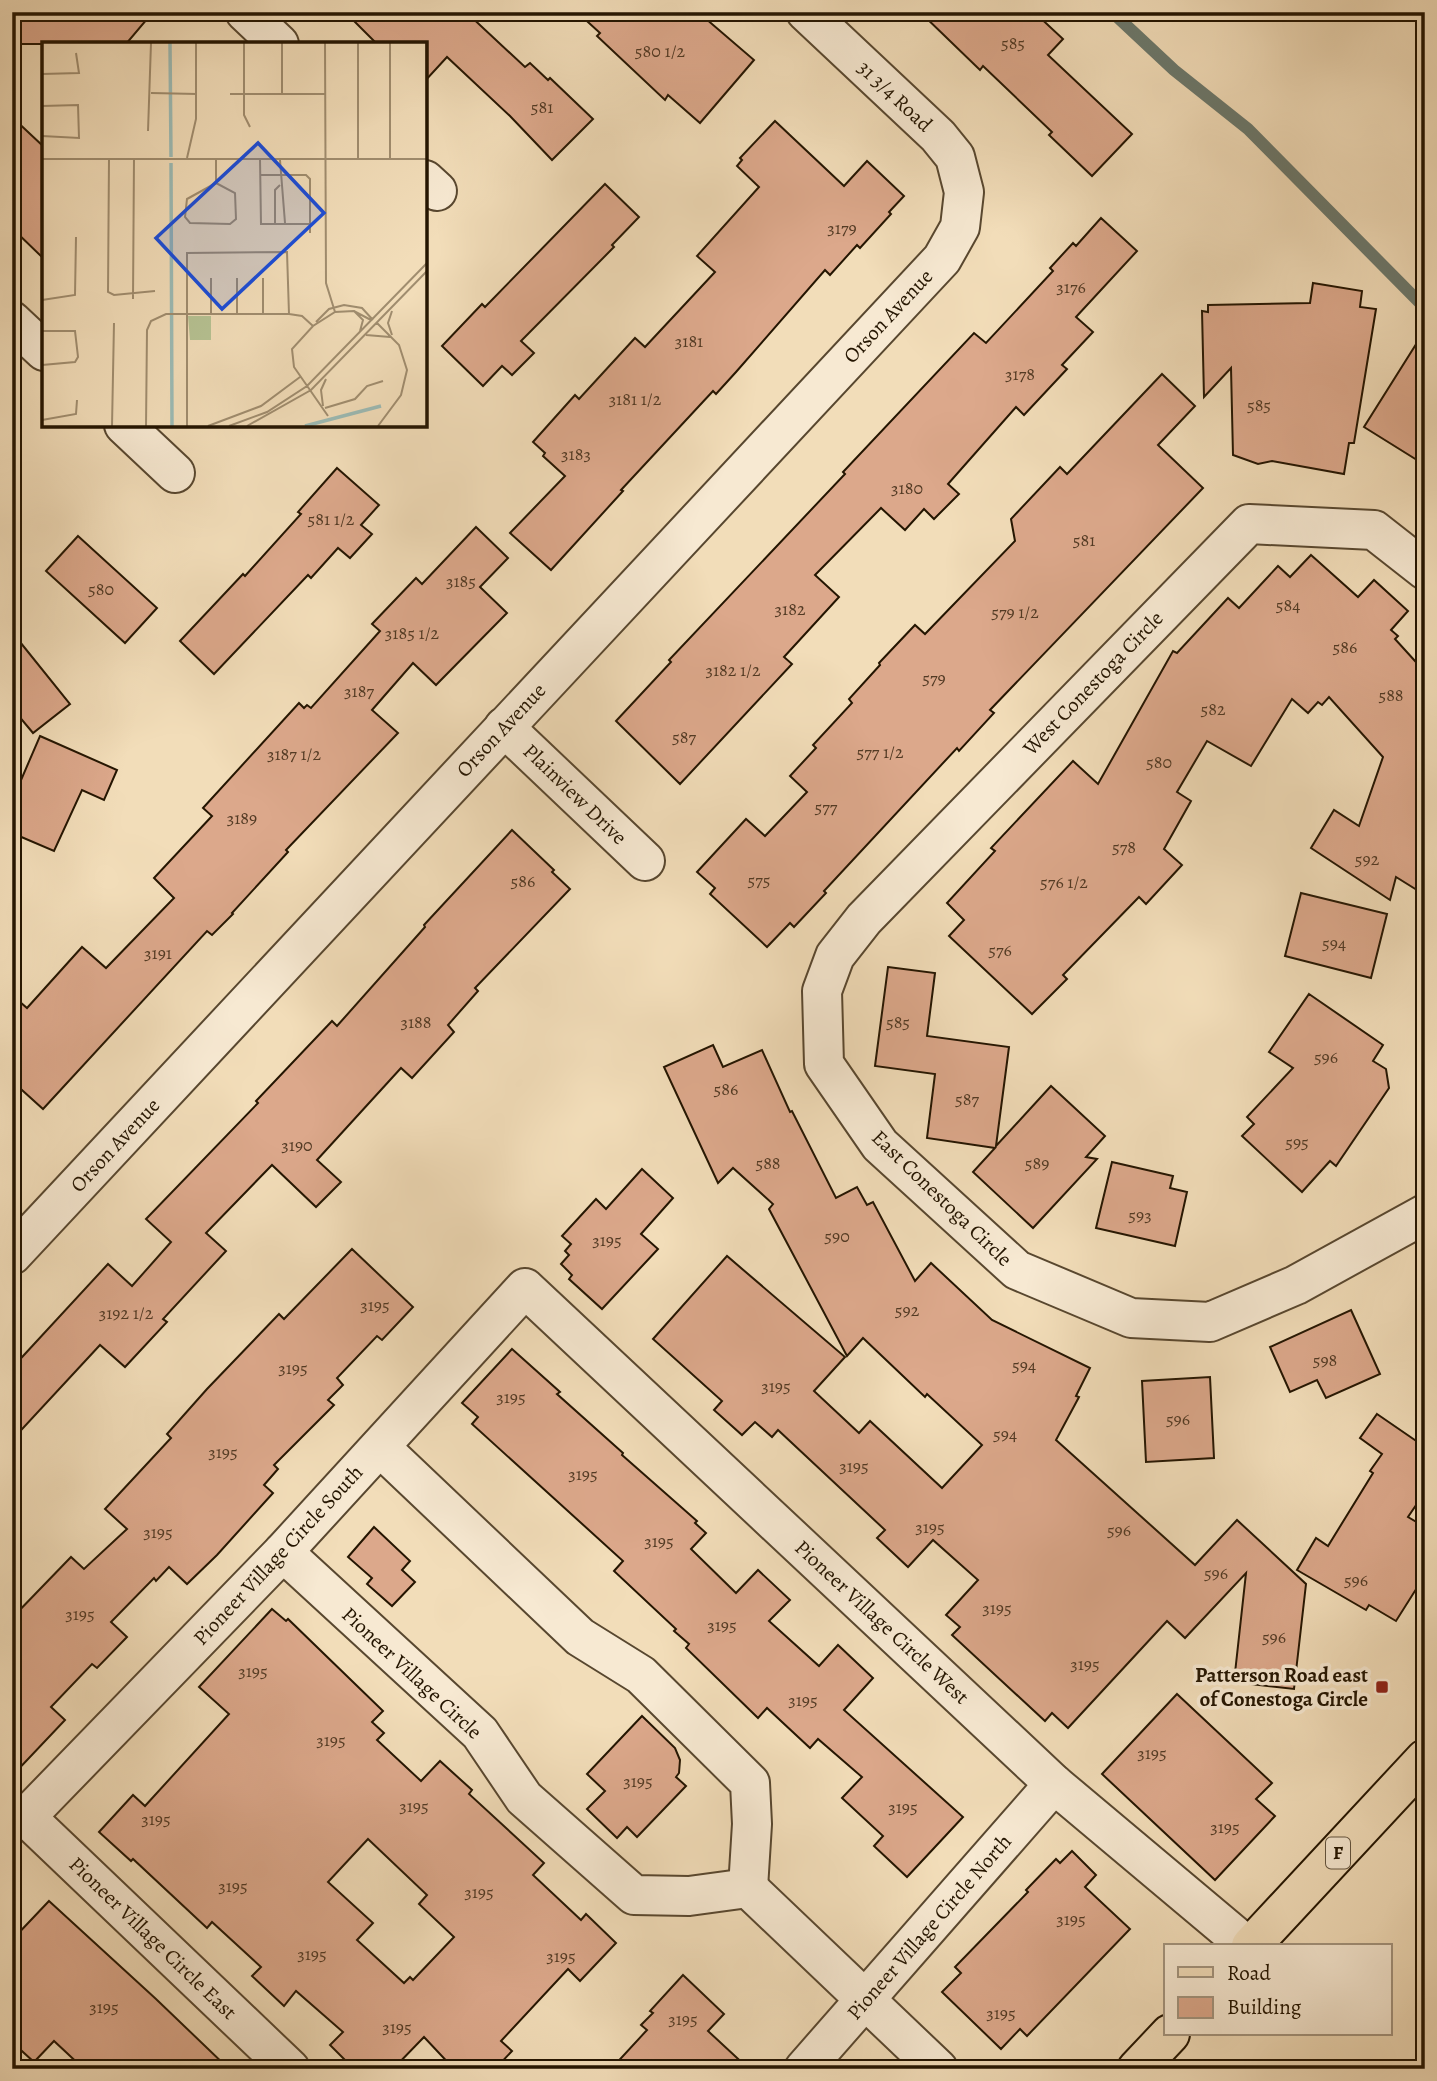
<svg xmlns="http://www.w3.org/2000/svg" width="1437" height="2081" font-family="Alegreya,serif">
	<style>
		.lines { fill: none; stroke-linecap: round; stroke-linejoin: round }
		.stream { stroke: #6c796d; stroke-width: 12 }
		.building { fill: #dca88b; stroke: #241501; stroke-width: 2; fill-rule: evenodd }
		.minor-casing { stroke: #58472f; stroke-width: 42 }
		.major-casing { stroke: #241501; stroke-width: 42 }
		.minor { stroke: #f7e9d2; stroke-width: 38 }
		.major { stroke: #f2ddb9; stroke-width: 38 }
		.poi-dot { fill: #8f2418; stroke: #f7e9d2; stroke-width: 2.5 }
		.labels { text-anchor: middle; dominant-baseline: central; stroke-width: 7; stroke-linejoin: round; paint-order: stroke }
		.number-label { font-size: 18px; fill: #523a24 }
		.shield { fill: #f7e9d2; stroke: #635540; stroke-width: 2 }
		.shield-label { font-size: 19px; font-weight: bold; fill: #241501 }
		.street-label { font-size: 21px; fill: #241501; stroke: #f7e9d2 }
		.poi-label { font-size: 21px; font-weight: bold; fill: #241501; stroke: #f7e9d2; text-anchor: end }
		.inset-river { fill: none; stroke: #9cbbb5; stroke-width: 3.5 }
		.inset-road { fill: none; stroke: #a08d6f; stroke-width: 2 }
		.view { fill: #1d4ed8; fill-opacity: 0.15; stroke: #1d4ed8; stroke-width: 3.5 }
		.inset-edge { fill: none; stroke: #241501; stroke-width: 3.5 }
	</style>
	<rect width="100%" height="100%" fill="#f2ddb9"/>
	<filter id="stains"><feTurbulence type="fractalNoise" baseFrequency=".00286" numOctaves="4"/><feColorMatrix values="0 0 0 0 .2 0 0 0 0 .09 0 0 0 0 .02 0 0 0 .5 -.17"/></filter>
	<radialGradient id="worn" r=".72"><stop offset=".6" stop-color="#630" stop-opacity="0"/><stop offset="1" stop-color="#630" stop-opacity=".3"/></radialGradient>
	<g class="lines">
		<path class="stream" d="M1112,12L1174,70L1248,129L1425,308"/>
	</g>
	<g class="building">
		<path d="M12,12H153L126,44H12Z"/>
		<path d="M345,12H466L525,67L530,63L548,80L550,78L593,119L552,160L510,116L447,57L425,81V44H377Z"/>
		<path d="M577,12H698L754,60L700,123L668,95L665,100L597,36L600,33Z"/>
		<path d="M920,12H1034L1063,39L1048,55L1132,134L1092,176L1049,135L1052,132L983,66L980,70Z"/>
		<path d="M12,117L44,147V259L12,228Z"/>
		<path d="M775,121L844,186L867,161L904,196L889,212L891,214L860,248L857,245L830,275L825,270L736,372L716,394L713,391L621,490L623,491L551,570L510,533L565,476L543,456L545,453L533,442L575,395L579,399L635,338L645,347L715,272L697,256L759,187L737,166L742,160L740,158Z"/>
		<path d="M605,184L639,217L612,245L614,247L521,341L534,353L512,375L502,366L483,386L442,346L482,304L485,307Z"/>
		<path d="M1101,218L1137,251L1076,317L1093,332L1062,365L1067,369L1024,415L1016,407L948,484L959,494L934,519L924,509L905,530L881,508L815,575L839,597L784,657L792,664L680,784L616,721L671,662L669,660L845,474L843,472L974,333L986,343L1053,271L1050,268L1073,243L1076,246Z"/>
		<path d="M1313,283L1362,291L1360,307L1376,309L1354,443H1349L1344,474L1272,461L1258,464L1233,455L1231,368L1204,397L1202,311L1208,312V305L1310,303Z"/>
		<path d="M1425,330V465L1364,427Z"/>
		<path d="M1162,374L1195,406L1158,445L1203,488L990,710L994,713L959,751L957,748L824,891L826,893L794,927L790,923L767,947L710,894L715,888L697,872L746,819L765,836L807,792L790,776L816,748L813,745L852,703L849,699L880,665L879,663L915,625L925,634L1015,541L1011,519L1060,467L1067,474Z"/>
		<path d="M337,468L379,505L361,525L372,534L350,558L338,548L311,578L308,575L214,674L180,641L243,574L245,576L301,514L298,512Z"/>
		<path d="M476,527L508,558L480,587L507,613L436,685L413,663L372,710L398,733L286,850L288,852L232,913L233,914L212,935L207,931L43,1109L12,1081V995L27,1008L82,947L106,968L174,898L154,878L212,816L203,808L299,703L304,708L307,705L311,708L380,631L372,624L416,578L422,584Z"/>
		<path d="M78,536L157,608L125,643L46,571Z"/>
		<path d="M1311,555L1358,597L1374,580L1408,611L1391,630L1398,636L1395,639L1425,672V895L1396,877L1390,900L1311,848L1334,810L1359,826L1383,757L1329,697L1322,705L1318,702L1308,713L1292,699L1251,766L1207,741L1177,792L1191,801L1164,849L1182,865L1146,904L1139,897L1063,975L1067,979L1032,1014L949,936L964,920L947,903L995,851L991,848L1073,761L1098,784L1173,651L1177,653L1228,598L1239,608L1278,566L1290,577Z"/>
		<path d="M12,632L70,704L33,733L12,708Z"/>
		<path d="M40,736L117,770L104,800L82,790L54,851L12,833V801Z"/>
		<path d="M512,830L554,870L552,872L570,889L475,988L478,991L448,1025L454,1032L412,1078L401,1068L317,1160L341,1182L316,1207L272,1165L206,1233L226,1251L163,1319L167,1322L125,1367L100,1345L12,1440V1368L108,1264L132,1286L171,1242L146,1219L258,1103L256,1101L332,1021L337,1026L425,927L424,925Z"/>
		<path d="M1301,893L1387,914L1371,978L1285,956Z"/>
		<path d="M888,967L935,973L927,1036L1009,1047L996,1146L1051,1086L1105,1136L1086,1157L1097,1159L1033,1228L973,1172L995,1148L927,1138L935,1074L875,1066Z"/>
		<path d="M1309,994L1383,1045L1373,1061L1386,1069L1389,1088L1336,1166L1330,1161L1302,1192L1242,1136L1254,1124L1247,1117L1293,1068L1269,1052Z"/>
		<path d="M713,1045L723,1067L762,1050L790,1112L792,1111L836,1198L857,1187L867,1205L873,1202L915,1281L931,1263L992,1320L1090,1368L1076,1396L1079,1397L1056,1440L1195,1565L1237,1520L1306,1584L1294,1689L1234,1682L1246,1573L1185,1638L1167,1621L1068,1728L1052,1713L1045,1721L952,1635L960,1627L946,1615L978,1580L933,1540L908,1567L877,1538L885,1530L778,1430L772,1437L755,1422L742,1435L714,1410L722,1401L653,1339L727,1256L845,1357L814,1391L859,1433L870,1421L942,1488L982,1445L927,1394L925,1397L863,1338L847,1356L769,1209L773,1204L733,1168L718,1183L664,1067Z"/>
		<path d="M1112,1162L1173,1176L1170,1188L1187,1192L1175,1246L1096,1228Z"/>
		<path d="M642,1169L673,1198L641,1234L658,1249L602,1309L569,1279L572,1275L561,1264L569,1255L565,1251L571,1244L562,1236L596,1199L606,1209Z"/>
		<path d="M352,1249L413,1307L382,1340L377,1336L337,1378L343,1385L328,1400L334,1405L274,1465L278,1469L264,1485L273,1493L217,1555L187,1584L169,1567L156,1581L154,1578L111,1622L127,1637L97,1668L92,1664L51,1707L65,1720L12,1776V1618L71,1557L84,1569L127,1529L105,1509L171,1438L167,1434L207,1389L279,1314L284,1319Z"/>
		<path d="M1351,1310L1380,1374L1326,1398L1317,1380L1290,1392L1270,1347Z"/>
		<path d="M512,1349L560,1392L557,1394L623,1453L622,1455L697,1521L695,1523L706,1533L691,1549L736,1593L758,1570L790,1600L769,1621L819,1666L838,1645L873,1678L844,1710L963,1817L907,1877L874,1846L883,1836L842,1798L862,1777L818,1739L810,1748L767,1708L758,1718L686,1648L689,1644L674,1631L676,1629L614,1571L623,1561L472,1424L478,1417L462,1403Z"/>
		<path d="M1210,1377L1214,1458L1146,1462L1142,1381Z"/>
		<path d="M1377,1414L1425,1447V1492L1408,1517L1425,1527V1575L1396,1621L1369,1605L1366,1610L1297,1570L1316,1538L1328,1546L1373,1473L1370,1471L1382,1454L1360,1438Z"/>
		<path d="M374,1527L410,1561L402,1570L415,1582L392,1606L367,1584L372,1578L348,1557Z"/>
		<path d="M272,1609L286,1621L288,1619L383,1711L372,1722L384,1733L377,1740L421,1781L440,1761L472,1790L469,1794L544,1863L533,1875L581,1920L586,1914L616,1943L580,1981L568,1969L501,2041L512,2051L495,2069H454L424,2037L393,2069H354L330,2045L343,2032L296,1991L284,2006L252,1976L261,1967L212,1922L207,1928L133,1859L131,1861L99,1832L133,1795L145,1806L229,1714L199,1687ZM368,1839L427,1895L419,1904L454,1937L413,1980L410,1977L404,1983L357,1940L373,1923L328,1882Z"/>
		<path d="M1177,1694L1272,1783L1256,1799L1275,1816L1215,1880L1102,1774Z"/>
		<path d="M642,1716L675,1748L680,1760L679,1773L676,1777L686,1786L637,1837L627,1827L617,1838L587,1809L605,1791L587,1774Z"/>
		<path d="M1072,1851L1096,1875L1085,1887L1130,1929L1027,2036L1020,2029L1001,2049L942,1992L961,1973L955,1967L1028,1892L1026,1890L1056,1859L1060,1863Z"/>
		<path d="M49,1901L156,1999L229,2069H84L54,2041L34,2062L12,2042V1940Z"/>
		<path d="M683,1975L724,2014L708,2031L749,2069H611L647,2030L641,2025L653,2013L650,2011Z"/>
	</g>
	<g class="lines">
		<defs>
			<g id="minor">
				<path d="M245,12L279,44"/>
				<path d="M425,180L437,191"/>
				<path d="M12,321L44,351"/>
				<path d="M124,425L175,473"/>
				<path d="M1425,570L1374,530L1249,524L864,919L835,956L822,991L824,1064L880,1145L1017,1270L1131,1318L1210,1322L1296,1285L1425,1214"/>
				<path d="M504,727L645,861"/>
				<path d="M12,1255L942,259L960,227L964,192L955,157L938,136L806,12"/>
				<path d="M380,1447L580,1637L641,1675L750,1783L752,1824L748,1888"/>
				<path d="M283,1552L480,1733L524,1798L634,1895L689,1896L748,1888L938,2069"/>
				<path d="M12,1810L26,1817L290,2069"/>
				<path d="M26,1817L283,1552L525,1288L1054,1784L1247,1946"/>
				<path d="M804,2069L1054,1784"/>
			</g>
			<g id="major">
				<path d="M1251,1946L1425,1759"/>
				<path d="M1137,2069L1170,2034"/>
			</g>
		</defs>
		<use href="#minor" class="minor-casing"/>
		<use href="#major" class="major-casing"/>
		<use href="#minor" class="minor"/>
		<use href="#major" class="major"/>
	</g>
	<rect class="poi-dot" x="1375" y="1680" width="14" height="14" rx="3.5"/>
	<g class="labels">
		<g class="number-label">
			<text x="1013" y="43">585</text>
			<text x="660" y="51">580 1/2</text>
			<text x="542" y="107">581</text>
			<text x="842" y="228">3179</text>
			<text x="1071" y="287">3176</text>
			<text x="689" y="341">3181</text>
			<text x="1020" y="374">3178</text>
			<text x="635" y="399">3181 1/2</text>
			<text x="1259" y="405">585</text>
			<text x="576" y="454">3183</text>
			<text x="907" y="488">3180</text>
			<text x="331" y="519">581 1/2</text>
			<text x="1084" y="540">581</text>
			<text x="461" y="581">3185</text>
			<text x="101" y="589">580</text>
			<text x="1288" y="605">584</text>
			<text x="790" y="609">3182</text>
			<text x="1015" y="612">579 1/2</text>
			<text x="412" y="633">3185 1/2</text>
			<text x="1345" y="647">586</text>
			<text x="733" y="670">3182 1/2</text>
			<text x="934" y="678">579</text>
			<text x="359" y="691">3187</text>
			<text x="1391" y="695">588</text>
			<text x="1213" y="709">582</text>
			<text x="684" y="737">587</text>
			<text x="880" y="752">577 1/2</text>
			<text x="294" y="754">3187 1/2</text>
			<text x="1159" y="762">580</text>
			<text x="826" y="807">577</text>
			<text x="242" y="818">3189</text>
			<text x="1124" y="847">578</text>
			<text x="1367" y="859">592</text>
			<text x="759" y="880">575</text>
			<text x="523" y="881">586</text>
			<text x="1064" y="882">576 1/2</text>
			<text x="1334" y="943">594</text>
			<text x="1000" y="950">576</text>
			<text x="158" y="953">3191</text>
			<text x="416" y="1022">3188</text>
			<text x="898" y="1022">585</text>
			<text x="1326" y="1057">596</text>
			<text x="726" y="1089">586</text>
			<text x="967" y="1099">587</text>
			<text x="1297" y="1142">595</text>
			<text x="297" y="1145">3190</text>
			<text x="768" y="1163">588</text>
			<text x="1037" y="1163">589</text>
			<text x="1140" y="1215">593</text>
			<text x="837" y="1236">590</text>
			<text x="607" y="1240">3195</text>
			<text x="375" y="1305">3195</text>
			<text x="907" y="1310">592</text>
			<text x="126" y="1313">3192 1/2</text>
			<text x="1325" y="1360">598</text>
			<text x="1024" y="1365">594</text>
			<text x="293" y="1368">3195</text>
			<text x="776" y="1386">3195</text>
			<text x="511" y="1397">3195</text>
			<text x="1178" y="1419">596</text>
			<text x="1005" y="1434">594</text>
			<text x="223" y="1452">3195</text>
			<text x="854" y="1466">3195</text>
			<text x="583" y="1474">3195</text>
			<text x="930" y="1527">3195</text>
			<text x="1119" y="1530">596</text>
			<text x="158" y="1532">3195</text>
			<text x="659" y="1541">3195</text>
			<text x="1216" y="1573">596</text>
			<text x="1356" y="1580">596</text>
			<text x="997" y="1608">3195</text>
			<text x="80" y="1614">3195</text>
			<text x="722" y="1625">3195</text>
			<text x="1274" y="1637">596</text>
			<text x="1085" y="1664">3195</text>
			<text x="253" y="1671">3195</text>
			<text x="803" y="1700">3195</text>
			<text x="331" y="1740">3195</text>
			<text x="1152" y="1753">3195</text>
			<text x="638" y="1781">3195</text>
			<text x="414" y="1806">3195</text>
			<text x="903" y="1807">3195</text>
			<text x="156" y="1819">3195</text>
			<text x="1225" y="1827">3195</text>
			<text x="233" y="1886">3195</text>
			<text x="479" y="1892">3195</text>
			<text x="1071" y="1919">3195</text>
			<text x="312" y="1954">3195</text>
			<text x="561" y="1956">3195</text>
			<text x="104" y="2007">3195</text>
			<text x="1001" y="2013">3195</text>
			<text x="683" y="2019">3195</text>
			<text x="397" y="2027">3195</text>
		</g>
		<rect class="shield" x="1326" y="1837.5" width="24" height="31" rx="5"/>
		<g class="shield-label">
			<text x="1338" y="1853">F</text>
		</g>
		<g class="street-label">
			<text transform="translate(895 96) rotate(43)">31 3/4 Road</text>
			<text transform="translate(888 316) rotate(-47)">Orson Avenue</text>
			<text transform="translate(1093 683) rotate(-46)">West Conestoga Circle</text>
			<text transform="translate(501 730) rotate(-47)">Orson Avenue</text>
			<text transform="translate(575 794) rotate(44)">Plainview Drive</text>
			<text transform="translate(115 1145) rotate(-47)">Orson Avenue</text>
			<text transform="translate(942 1198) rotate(44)">East Conestoga Circle</text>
			<text transform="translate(278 1555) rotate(-47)">Pioneer Village Circle South</text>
			<text transform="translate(882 1622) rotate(43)">Pioneer Village Circle West</text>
			<text transform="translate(412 1673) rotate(43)">Pioneer Village Circle</text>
			<text transform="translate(929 1927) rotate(-49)">Pioneer Village Circle North</text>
			<text transform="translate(153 1938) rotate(44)">Pioneer Village Circle East</text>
		</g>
		<g class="poi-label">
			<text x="1368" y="1675">Patterson Road east<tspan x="1368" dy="24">of Conestoga Circle</tspan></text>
		</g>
	</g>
	<g transform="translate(42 42)">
		<rect width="385" height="385" fill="#f2ddb9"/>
		<path d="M146,274H169V298H148Z" fill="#b6c293"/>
		<path class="inset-river" d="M128,1L129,115M129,121L130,384M263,384L339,364"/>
		<path class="inset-road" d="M202,1V73L208,85M283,1L284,241L293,270M316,1V116M384,1L385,117M0,32L37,31L34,11M109,51L155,52M188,52H283M240,52V1M0,64L36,63L37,96L0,94M106,89L109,1M145,116L154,77V1M0,117H385M67,117L66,250L72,253L113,249M218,117L219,182H268M348,117V1M238,118L243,181M219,133H264L268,137V191M174,141L193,151L194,177L188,182L148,181L143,175L145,157ZM174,141V116M233,181V148L238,143M169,236V272M195,236V272M221,236V272M91,257L92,116M0,258L33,253L34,195M312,269L321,278L318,289M350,269L346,281L350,293M274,280L287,267L302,263L320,266L331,278M335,281L357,303L365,328L359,353L336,384M0,289H33L36,315L33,320L0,323M324,293L348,295M281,364L279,348L284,337M283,366L313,357L325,344L341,339M286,374L252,325L250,307L271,284L293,270L312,269L329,278M0,378L34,372L35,358M70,384L72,281M104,384L105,288L109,279L124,272H247L260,274L271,284M145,384V211L245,210L247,272M166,384L219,364L258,335M187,384L225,370L265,344L385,221M205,384L269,348L385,229"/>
		<path class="view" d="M216,101L282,171L180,267L114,196Z"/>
		<rect width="385" height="385" class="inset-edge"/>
	</g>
	<rect width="1437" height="2081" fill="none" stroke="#f2ddb9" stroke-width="42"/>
	<rect x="14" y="14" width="1409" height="2053" fill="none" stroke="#241501" stroke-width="3.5"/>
	<rect x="21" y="21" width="1395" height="2039" fill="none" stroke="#241501" stroke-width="2"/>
	<rect x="1164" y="1944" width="228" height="91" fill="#f7e9d2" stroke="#a3947e" stroke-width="2"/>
	<rect x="1178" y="1967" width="35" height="10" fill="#f2ddb9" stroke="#a3947e" stroke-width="2"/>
	<text x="1227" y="1980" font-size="21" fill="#241501">Road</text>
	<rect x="1178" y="1997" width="35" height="21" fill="#dca88b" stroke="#a3947e" stroke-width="2"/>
	<text x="1227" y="2014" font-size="21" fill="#241501">Building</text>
	<rect width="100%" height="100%" filter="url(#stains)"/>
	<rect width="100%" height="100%" fill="url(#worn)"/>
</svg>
